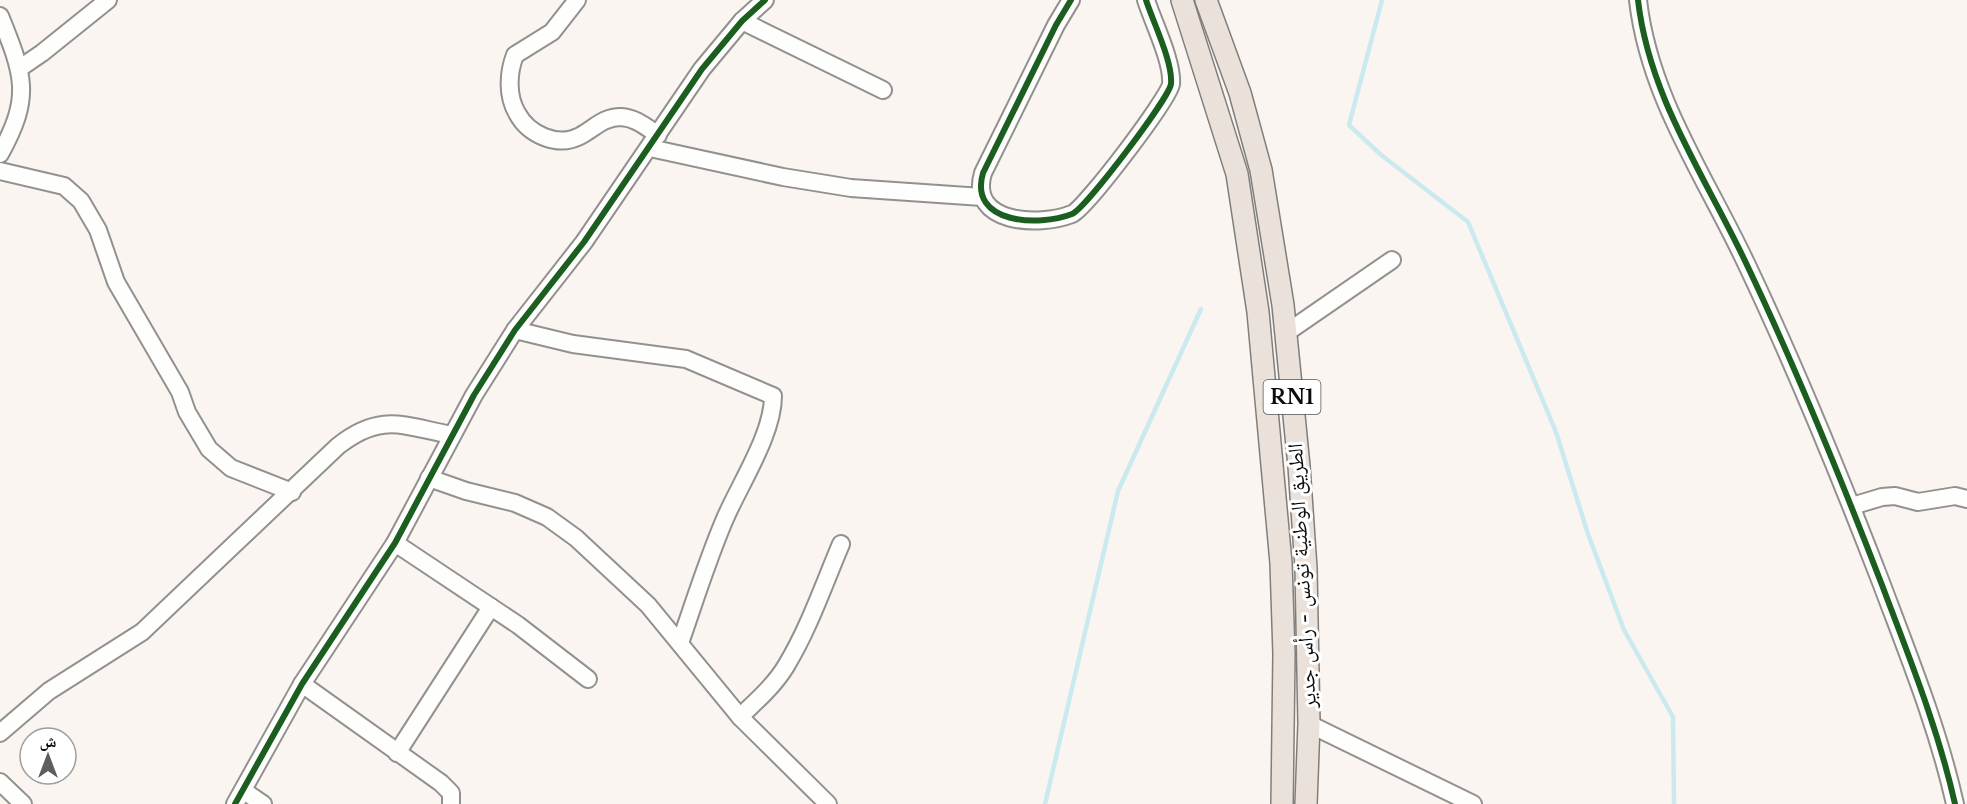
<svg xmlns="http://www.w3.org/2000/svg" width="1967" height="804" font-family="'Libre Baskerville','Noto Naskh Arabic',serif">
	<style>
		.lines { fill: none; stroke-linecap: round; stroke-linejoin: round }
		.stream { stroke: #cbeaef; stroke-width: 4.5 }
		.minor-casing { stroke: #93918f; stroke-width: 20 }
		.major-casing { stroke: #807e7c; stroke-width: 24 }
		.minor { stroke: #fefefd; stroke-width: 16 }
		.major { stroke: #eae2da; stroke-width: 21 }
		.cycleway-casing { stroke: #fff; stroke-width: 10 }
		.cycleway { stroke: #1b5e20; stroke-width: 6 }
		.labels { text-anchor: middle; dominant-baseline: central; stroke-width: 6; stroke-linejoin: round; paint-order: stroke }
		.shield { fill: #fff; stroke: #555; stroke-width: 1.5 }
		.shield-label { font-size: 20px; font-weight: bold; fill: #0c0c0c }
		.street-label { font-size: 21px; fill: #0c0c0c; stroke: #fff }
	</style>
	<rect width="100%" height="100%" fill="#faf5f0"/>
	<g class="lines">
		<g class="stream">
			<path d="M1382,0L1349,125L1380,154L1468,222L1556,432L1588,534L1624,630L1673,717L1674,804"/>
			<path d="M1045,804L1118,491L1201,309"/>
		</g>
		<defs>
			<g id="minor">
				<path d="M577,0L552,32L515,55C508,73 507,96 517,113C528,134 557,148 580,136C595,128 603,117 621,117C636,118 646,127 658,135"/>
				<path d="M1071,0L1056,25L983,173C968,224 1039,227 1072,214C1086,208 1169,98 1171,84C1173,62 1153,22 1146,0"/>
				<path d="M1638,0C1649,97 1705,176 1746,263C1796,368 1840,476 1882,585C1909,657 1938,728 1955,804"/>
				<path d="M0,16C24,75 32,97 0,154"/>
				<path d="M742,21L883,90"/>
				<path d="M20,68L42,53L108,0"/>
				<path d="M650,148L783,177L851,188L982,197"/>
				<path d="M0,171L64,186L81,201L98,230L116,282L180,392L187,412L209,449L231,468L292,492"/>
				<path d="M515,330L573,344L686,359L773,396C773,435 739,485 724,521C707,561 694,603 680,643"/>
				<path d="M1286,333L1392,260"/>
				<path d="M429,478L466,491L515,503L547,517L576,538L648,605L740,717L828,804"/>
				<path d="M1852,506L1882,497L1895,496L1918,502L1955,496L1967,499"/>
				<path d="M395,543L518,625L588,679"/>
				<path d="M302,684L441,783L451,793V804"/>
				<path d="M740,717C756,701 774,686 786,666C809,628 824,584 841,544"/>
				<path d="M1309,724L1473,804"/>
				<path d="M0,733L49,691L142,632L338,446C381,412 403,426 452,435"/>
				<path d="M397,753L491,607"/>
				<path d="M0,782L23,804"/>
				<path d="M244,791L263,804"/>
				<path d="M235,804L302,684L395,543L474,395L515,330L584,242L702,69L742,21L765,0"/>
			</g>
			<g id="major">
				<path d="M1182,0L1237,174L1258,312L1281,563L1284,654L1282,804"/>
				<path d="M1206,0L1240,93L1261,170L1283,305L1299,466L1306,568L1309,724L1306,804"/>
			</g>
		</defs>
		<use href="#minor" class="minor-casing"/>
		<use href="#major" class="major-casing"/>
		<use href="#minor" class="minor"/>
		<use href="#major" class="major"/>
		<defs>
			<g id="cycleway">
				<path d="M1071,0L1056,25L983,173C968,224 1039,227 1072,214C1086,208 1169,98 1171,84C1173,62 1153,22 1146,0"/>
				<path d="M1638,0C1649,97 1705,176 1746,263C1796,368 1840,476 1882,585C1909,657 1938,728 1955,804"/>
				<path d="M235,804L302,684L395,543L474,395L515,330L584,242L702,69L742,21L765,0"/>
			</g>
		</defs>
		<use href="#cycleway" class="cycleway-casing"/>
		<use href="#cycleway" class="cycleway"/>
	</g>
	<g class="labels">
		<rect class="shield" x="1263.5" y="380" width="57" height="34" rx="4.5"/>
		<g class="shield-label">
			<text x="1292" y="397">RN1</text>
		</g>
		<g class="street-label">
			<text transform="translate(1302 576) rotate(-93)">الطريق الوطنية تونس - رأس جدير</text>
		</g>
	</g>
	<g transform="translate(48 756)"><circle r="28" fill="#ffffff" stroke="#9e9e9e" stroke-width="1.5"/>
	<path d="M0-4.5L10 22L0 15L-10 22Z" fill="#5f5e5c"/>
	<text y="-9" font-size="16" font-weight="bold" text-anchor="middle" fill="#0c0c0c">ش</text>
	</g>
</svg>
